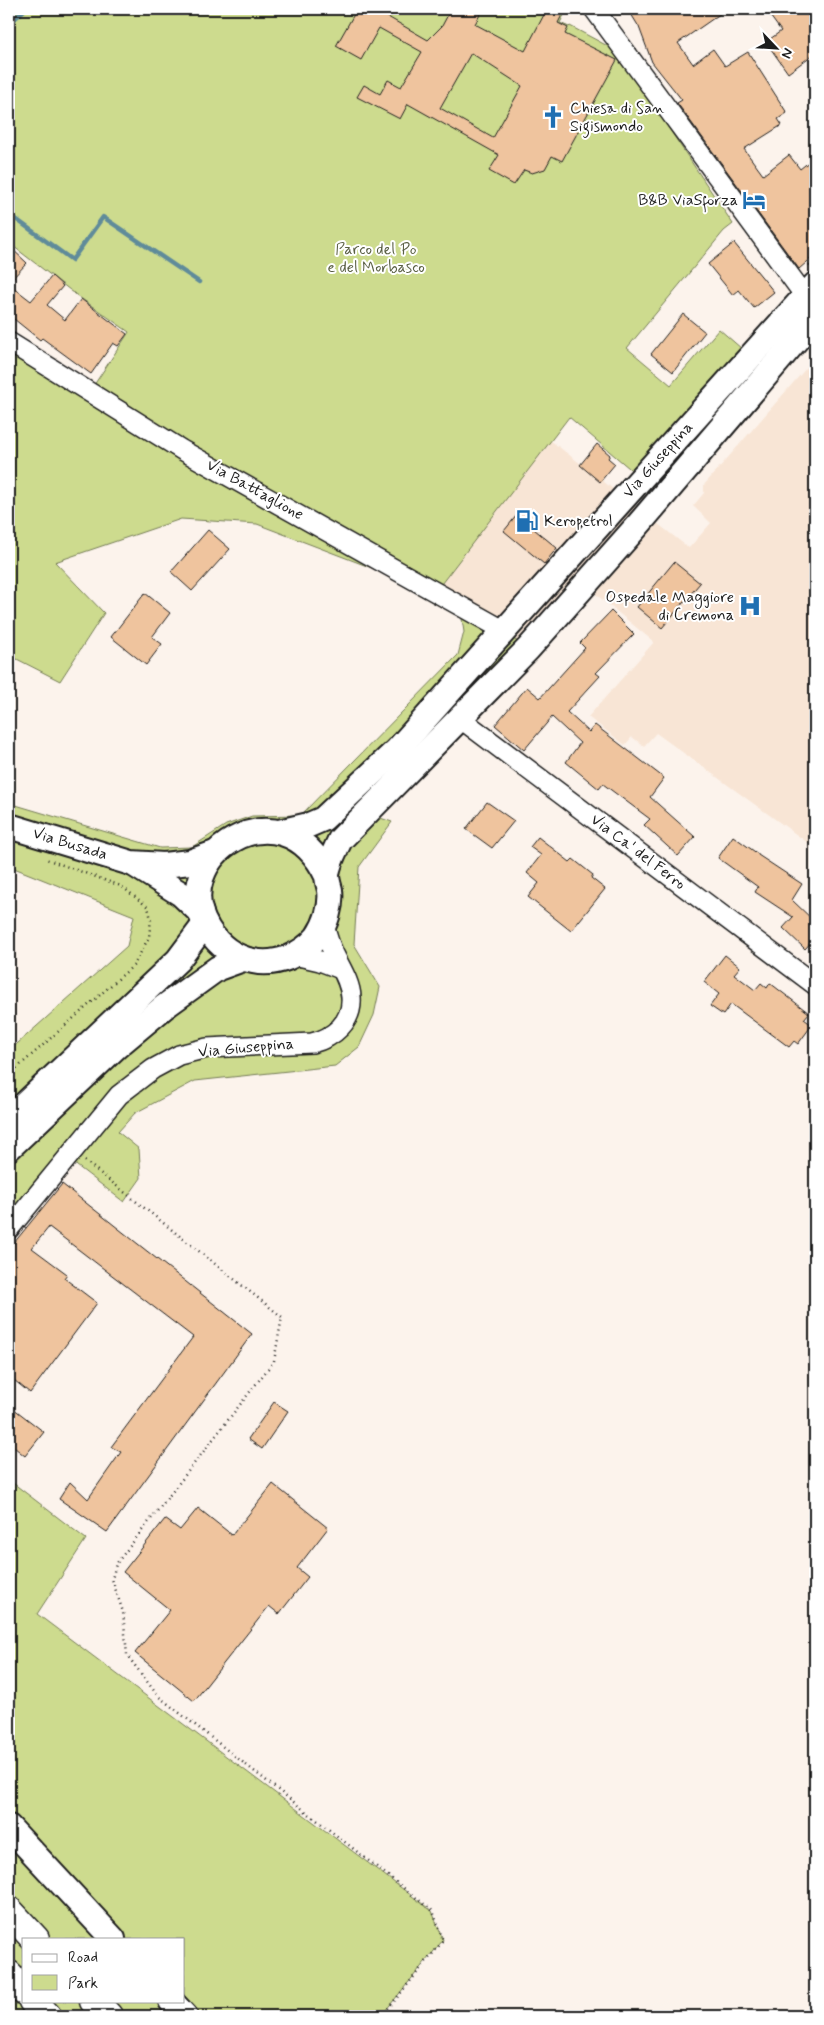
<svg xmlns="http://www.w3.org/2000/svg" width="824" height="2025" font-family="Mynerve,sans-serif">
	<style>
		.built { fill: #f8e5d5 }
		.green { fill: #cddb8e; stroke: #747c55; fill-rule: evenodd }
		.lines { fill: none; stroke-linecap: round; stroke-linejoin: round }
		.stream { stroke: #5f8b9a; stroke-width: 4.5 }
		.building { fill: #efc49e; stroke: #1c1c1c; fill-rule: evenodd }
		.minor-casing { stroke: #1c1c1c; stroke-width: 22 }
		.major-casing { stroke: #1c1c1c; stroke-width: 28 }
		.highway-casing { stroke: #1c1c1c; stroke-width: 31 }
		.path { stroke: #1c1c1c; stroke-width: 2.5; stroke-dasharray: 1 4; stroke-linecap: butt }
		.minor { stroke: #fff; stroke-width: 19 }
		.major { stroke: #fff; stroke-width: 24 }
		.highway { stroke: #fff; stroke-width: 28 }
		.labels { text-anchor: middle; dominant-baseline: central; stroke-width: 4; stroke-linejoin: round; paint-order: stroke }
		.poi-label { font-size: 16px; fill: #1c1c1c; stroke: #fff; text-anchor: start }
		.park-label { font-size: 16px; fill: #5a5f44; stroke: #fff }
		.street-label { font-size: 16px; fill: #1c1c1c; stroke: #fff }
	</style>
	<rect width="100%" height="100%" fill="#fcf3ec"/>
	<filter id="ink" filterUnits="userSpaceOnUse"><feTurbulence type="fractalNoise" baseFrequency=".02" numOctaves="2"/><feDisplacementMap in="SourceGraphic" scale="10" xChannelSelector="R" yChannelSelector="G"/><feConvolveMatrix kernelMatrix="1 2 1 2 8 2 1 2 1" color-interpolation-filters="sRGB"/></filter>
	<g filter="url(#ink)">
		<path class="built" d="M815,358V848L656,733L644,746L632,737L625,745L588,717L654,642L587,587L528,648L435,592L550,440L689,548L711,523L693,506L704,493V485Z"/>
		<g class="green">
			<path d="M9,9H567L560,23L569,27L570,26L617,51L733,224L724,231L627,348L671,385L719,329L742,349L636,474L569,417L435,592L257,524L181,519L55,562L104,613L60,681L9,655V357L13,348L94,385L129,332L79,297L9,243Z"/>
			<path d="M460,606L528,648L366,813L392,822L359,867L354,944L380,987L374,1015L359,1047L335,1066L195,1081L135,1113L118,1132L139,1149L141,1178L124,1202L68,1159L9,1232V1051L127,946L134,916L9,866V803L160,848L192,847L226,825L252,816L301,815L458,655L464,632Z"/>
			<path d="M9,1480L86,1539L37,1614L432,1911L443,1940L381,2016H9ZM24,1939H184V2001H24Z"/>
		</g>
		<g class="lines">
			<g class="stream">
				<path d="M9,24L25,9"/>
				<path d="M9,214L72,260L103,217L199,282"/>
			</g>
		</g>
		<g class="building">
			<path d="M357,9H374L428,40L442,26L451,9H483L475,24L525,51L547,9H565L558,23L568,28L565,34L617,60L562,161L552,156L545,169L532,173L524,170L514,185L489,171L499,155L408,104L400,119L357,97L364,85L380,94L388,80L401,87L422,52L379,28L361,60L336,46ZM471,53L522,86L493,138L440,108Z"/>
			<path d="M628,9H727L678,43L693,64L713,49L725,66L748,52L787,113L778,119L782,125L744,149L763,175L789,155L800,169L815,157V255L799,269L677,103L682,100L652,62L639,27Z"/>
			<path d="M765,9H815V53L788,73L766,42L781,31Z"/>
			<path d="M734,243L774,292L754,308L739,290L733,295L708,264Z"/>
			<path d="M9,246L27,263L9,282Z"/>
			<path d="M52,276L63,286L47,305L65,320L81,299L127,334L118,346L113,343L91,374L42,338L40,340L9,315V284L31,301Z"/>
			<path d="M683,314L705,332L673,372L651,354Z"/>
			<path d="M597,444L610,455L608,458L615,464L600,482L580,465Z"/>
			<path d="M517,515L557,548L544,564L504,531Z"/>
			<path d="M208,530L230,549L192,591L171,572Z"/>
			<path d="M674,562L700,583L662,628L637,607Z"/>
			<path d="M145,593L170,613L152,637L162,644L146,665L111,637Z"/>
			<path d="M611,611L634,634L596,673L600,676L567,712L589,732L595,725L664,778L650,797L695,837L678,856L644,825L650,819L603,784L599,789L566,762L580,743L552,717L524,750L495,725L527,687L540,698L585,648L580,643Z"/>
			<path d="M487,802L514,821L492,848L466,829Z"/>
			<path d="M733,836L758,854V855L802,884L792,900L815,922V938L805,949L783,928L793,917L755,892L758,887L718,858Z"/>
			<path d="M538,837L570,862L573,859L593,875L591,878L605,889L571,931L528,897L539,883L527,873L541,855L530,847Z"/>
			<path d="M725,955L740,967L734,974L755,990L761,983L767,988L770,983L809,1013L804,1019L812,1025L798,1044L794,1041L789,1047L731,1004L723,1015L710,1006L719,994L704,982Z"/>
			<path d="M62,1184L252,1334L107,1532L59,1499L70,1482L88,1499L121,1452L111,1447L193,1337L49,1227L32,1248L67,1274L64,1278L97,1303L30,1393L9,1376V1249Z"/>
			<path d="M274,1402L288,1411L262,1449L248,1439Z"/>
			<path d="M9,1405L44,1432L25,1456L9,1443Z"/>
			<path d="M273,1484L328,1528L297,1568L308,1577L279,1614L269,1606L194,1701L135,1653L170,1610L123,1572L165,1519L180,1530L198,1508L232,1535Z"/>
		</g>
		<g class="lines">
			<defs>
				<g id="minor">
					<path d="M594,9L805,296"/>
					<path d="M9,342L182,450L505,631"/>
					<path d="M461,719L815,985"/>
					<path d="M294,955L320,961L341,969"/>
					<path d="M9,1229L119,1095L153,1069L179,1055L207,1048L312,1043C333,1038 353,1022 351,997C350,979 337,963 331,947C328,940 326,932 324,925"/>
				</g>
				<g id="major">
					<path d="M9,826L131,863L164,865L190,862L215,853"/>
					<path d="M279,832L309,825L323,819L397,750L815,285"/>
					<path d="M135,865L181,894L201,913"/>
					<path d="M327,876C281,779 164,858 208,929C219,946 233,957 253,961C276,966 302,955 317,937C326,924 332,906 330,890C329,886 327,880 327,875C328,863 335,851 340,840L528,649L638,525L815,318"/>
					<path d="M9,1119L178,960L205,924"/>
					<path d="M9,1148L116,1047L164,1007L218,968L243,959"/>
					<path d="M9,1827L113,1939"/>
					<path d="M171,2001L185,2016"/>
				</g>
				<g id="highway">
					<path d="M9,1911L35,1939"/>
					<path d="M9,1975L24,1991"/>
					<path d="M33,2001L47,2016"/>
					<path d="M94,2001L108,2016"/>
				</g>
			</defs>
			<use href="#minor" class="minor-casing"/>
			<use href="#major" class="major-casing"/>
			<use href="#highway" class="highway-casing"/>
			<g class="path">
				<path d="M809,266L815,261"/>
				<path d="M9,1075L134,965L149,937L151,919L148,907L121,886L46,859"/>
				<path d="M85,1161L282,1317L274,1361L116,1564L112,1579L123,1612L127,1655L158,1696L433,1911L443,1941L382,2016"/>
			</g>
			<use href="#minor" class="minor"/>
			<use href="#major" class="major"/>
			<use href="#highway" class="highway"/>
		</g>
	</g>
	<defs>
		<symbol id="church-bare" viewBox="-9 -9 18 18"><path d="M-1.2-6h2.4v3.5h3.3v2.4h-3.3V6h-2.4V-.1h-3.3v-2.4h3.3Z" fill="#1f6fb2" stroke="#fff" stroke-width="2.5" paint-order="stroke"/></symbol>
		<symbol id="hotel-bare" viewBox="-9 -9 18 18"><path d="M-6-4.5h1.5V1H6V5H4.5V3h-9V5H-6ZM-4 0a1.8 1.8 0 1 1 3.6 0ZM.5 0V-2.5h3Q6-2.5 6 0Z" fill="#1f6fb2" stroke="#fff" stroke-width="2.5" paint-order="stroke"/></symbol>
		<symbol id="fuel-bare" viewBox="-9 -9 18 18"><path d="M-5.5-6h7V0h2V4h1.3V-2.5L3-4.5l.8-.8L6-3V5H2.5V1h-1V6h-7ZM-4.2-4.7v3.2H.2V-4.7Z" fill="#1f6fb2" stroke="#fff" stroke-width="2.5" paint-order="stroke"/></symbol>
		<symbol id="hospital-bare" viewBox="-9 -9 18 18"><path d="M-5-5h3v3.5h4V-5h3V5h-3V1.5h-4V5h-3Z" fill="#1f6fb2" stroke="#fff" stroke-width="2.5" paint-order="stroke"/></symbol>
	</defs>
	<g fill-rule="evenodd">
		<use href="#church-bare" x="537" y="101" width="32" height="32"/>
		<use href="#hotel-bare" x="738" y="184" width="32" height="32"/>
		<use href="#fuel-bare" x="511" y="505" width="32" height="32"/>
		<use href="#hospital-bare" x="734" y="590" width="32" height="32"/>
	</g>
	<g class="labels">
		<g class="poi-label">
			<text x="570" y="108">Chiesa di San<tspan x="570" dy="18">Sigismondo</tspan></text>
			<text x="738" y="200" text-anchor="end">B&amp;B ViaSforza</text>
			<text x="544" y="521">Keropetrol</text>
			<text x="734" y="597" text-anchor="end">Ospedale Maggiore<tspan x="734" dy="18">di Cremona</tspan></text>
		</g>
		<g class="park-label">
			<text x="376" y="249">Parco del Po<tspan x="376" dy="18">e del Morbasco</tspan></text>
		</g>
		<g class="street-label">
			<text transform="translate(658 460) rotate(-48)">Via Giuseppina</text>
			<text transform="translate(255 490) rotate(29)">Via Battaglione</text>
			<text transform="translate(70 844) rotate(17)">Via Busada</text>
			<text transform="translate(638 852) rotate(37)">Via Ca' del Ferro</text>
			<text transform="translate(246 1048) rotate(-5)">Via Giuseppina</text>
		</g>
	</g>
	<rect width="824" height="2025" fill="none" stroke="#fff" stroke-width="30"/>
	<rect x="15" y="15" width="794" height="1995" fill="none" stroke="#1c1c1c" stroke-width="2" filter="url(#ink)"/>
	<rect x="22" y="1938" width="162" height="65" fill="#ffffff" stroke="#a4a4a4"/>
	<rect x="32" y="1954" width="25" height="8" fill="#ffffff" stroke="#a4a4a4"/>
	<text x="68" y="1962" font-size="15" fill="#1c1c1c">Road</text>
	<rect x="32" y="1975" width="25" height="15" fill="#cddb8e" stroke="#a4a4a4"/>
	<text x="68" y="1988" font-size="15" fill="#1c1c1c">Park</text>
	<g transform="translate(776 48) rotate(115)" stroke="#ffffff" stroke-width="4" paint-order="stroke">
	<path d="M0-4L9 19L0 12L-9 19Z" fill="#1c1c1c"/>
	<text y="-8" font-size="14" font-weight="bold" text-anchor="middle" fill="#1c1c1c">N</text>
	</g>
</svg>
